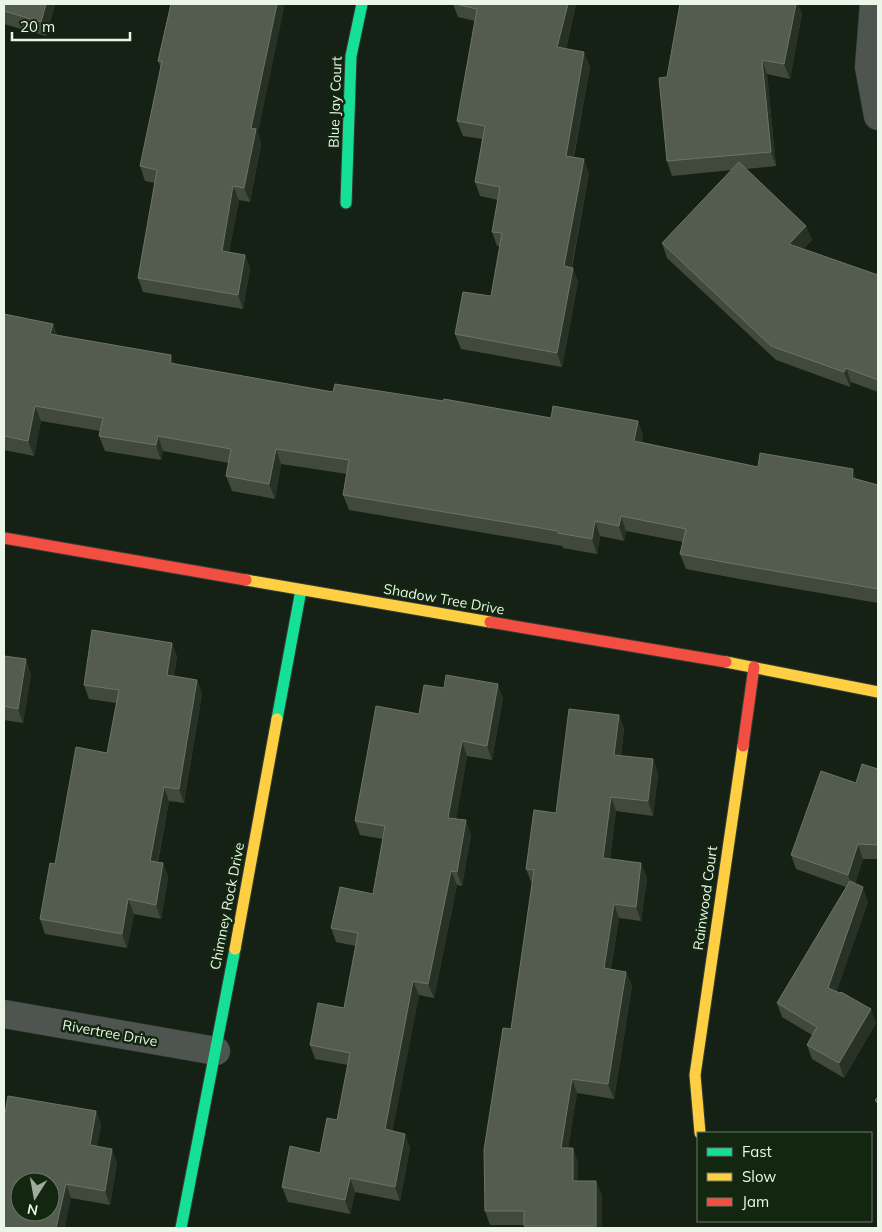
<svg xmlns="http://www.w3.org/2000/svg" width="882" height="1232" font-family="Mulish,sans-serif">
	<style>
		.lines { fill: none; stroke-linecap: round; stroke-linejoin: round }
		.street-casing { stroke: #353e33; stroke-width: 29 }
		.fast-casing { stroke: #353e33; stroke-width: 13 }
		.slow-casing { stroke: #353e33; stroke-width: 13 }
		.jam-casing { stroke: #353e33; stroke-width: 13 }
		.street { stroke: #4e544f; stroke-width: 28 }
		.fast { stroke: #16e098; stroke-width: 11 }
		.slow { stroke: #ffcf43; stroke-width: 11 }
		.jam { stroke: #f24e42; stroke-width: 11 }
		.wall { fill: #41493d }
		.shaded-wall { fill: #283125 }
		.building { fill: #535c4f; stroke: #6b7467; fill-rule: evenodd }
		.labels { text-anchor: middle; dominant-baseline: central; stroke-width: 5; stroke-linejoin: round; paint-order: stroke }
		.street-label { font-size: 14px; fill: #eaf7e8; stroke: #122610 }
	</style>
	<rect width="100%" height="100%" fill="#162115"/>
	<g class="lines">
		<defs>
			<g id="street">
				<path d="M874,4L869,67L878,116"/>
				<path d="M4,1014L216,1051"/>
			</g>
			<g id="fast">
				<path d="M346,203L351,56L362,4"/>
				<path d="M277,719L301,590"/>
				<path d="M181,1228L235,949"/>
			</g>
			<g id="slow">
				<path d="M246,580L490,622"/>
				<path d="M726,662L878,692"/>
				<path d="M235,949L277,719"/>
				<path d="M700,1133L695,1075L743,746"/>
			</g>
			<g id="jam">
				<path d="M4,538L246,580"/>
				<path d="M490,622L726,662"/>
				<path d="M743,746L754,667"/>
			</g>
		</defs>
		<use href="#street" class="street-casing"/>
		<use href="#fast" class="fast-casing"/>
		<use href="#slow" class="slow-casing"/>
		<use href="#jam" class="jam-casing"/>
		<use href="#street" class="street"/>
		<use href="#fast" class="fast"/>
		<use href="#slow" class="slow"/>
		<use href="#jam" class="jam"/>
	</g>
	<g class="wall">
		<path d="M4,4H55L46,36L4,24Z"/>
		<path d="M171,4L258,133L261,144L250,202L239,200L229,252L245,255L250,269L243,309L143,292L138,278L155,183L145,181L140,166L161,68L158,61Z"/>
		<path d="M453,4H576L566,49L590,66L574,157L589,173L572,268L578,282L562,367L461,349L455,334L491,296L500,246H497L492,232L498,200L480,196L475,182L482,139L463,136L457,121L475,21L458,17Z"/>
		<path d="M802,13L790,79L767,74L776,166L746,169L806,226L812,240L803,249L878,275V392L851,382L850,387L776,360L667,258L662,243L732,170L672,176L667,161V77Z"/>
		<path d="M4,314L53,324L57,335L175,364L333,392L551,418L638,421L643,436L642,442L758,467L857,479L878,485V603L745,580L686,569L680,554L683,542L626,531L624,541L600,536L597,554L563,548L562,546L349,510L343,495L347,474L281,464L275,499L232,491L226,476L229,463L163,451L161,460L105,451L99,436L100,431L41,421L34,456L4,450Z"/>
		<path d="M172,643L177,657L174,676L197,680L202,694L184,803L169,801L158,862L163,863L168,877L161,919L134,914L127,948L45,934L40,919L55,864L107,753L116,703L89,699L84,685Z"/>
		<path d="M4,656L31,674L23,723L4,720Z"/>
		<path d="M503,698L492,760L467,756L456,819L471,835L462,886L457,885L434,998L419,995L392,1131L405,1134L410,1148L400,1201L355,1192L350,1214L288,1202L282,1187L320,1153L337,1120L348,1065L315,1059L310,1045L344,1008L356,946L336,942L331,928L373,894L383,839L360,835L355,821L419,714Z"/>
		<path d="M619,715L624,729L621,756L653,759L658,774L653,816L616,811L610,859L641,863L647,878L641,921L619,918L611,969L626,972L632,986L614,1099L577,1093L568,1148L578,1162V1181L602,1195V1228H525L524,1225H490L485,1211L532,884L526,869L556,813Z"/>
		<path d="M878,769V859H863L855,883L868,902L836,992L876,1023L844,1078L812,1059L807,1045L812,1035L782,1017L777,1003L846,887L796,869L791,855L856,783Z"/>
		<path d="M96,1111L101,1125L97,1146L117,1163L110,1205L71,1198L4,1228Z"/>
	</g>
	<g class="shaded-wall">
		<path d="M46,4H55L46,36L41,22Z"/>
		<path d="M277,4H285L258,133L261,144L250,202L244,188L251,128Z"/>
		<path d="M568,4H576L563,61L557,47Z"/>
		<path d="M796,4H798L802,13L790,79L784,64Z"/>
		<path d="M584,52L590,66L571,170L566,156Z"/>
		<path d="M762,60L767,74L776,166L771,152Z"/>
		<path d="M584,159L589,173L569,280L564,266Z"/>
		<path d="M233,186L239,200L227,265L222,251Z"/>
		<path d="M806,226L812,240L795,258L789,244Z"/>
		<path d="M245,255L250,269L243,309L238,295Z"/>
		<path d="M573,268L578,282L562,367L557,353Z"/>
		<path d="M53,324L58,339L50,334Z"/>
		<path d="M171,355L177,370L170,363Z"/>
		<path d="M846,368L851,382L850,387L844,372Z"/>
		<path d="M35,406L41,421L34,456L28,441Z"/>
		<path d="M638,421L643,436L640,456L634,441Z"/>
		<path d="M158,436L163,451L161,460L156,445Z"/>
		<path d="M276,449L281,464L275,499L269,484Z"/>
		<path d="M853,469L858,484L852,478Z"/>
		<path d="M621,516L626,531L624,541L619,526Z"/>
		<path d="M595,521L600,536L597,554L592,539Z"/>
		<path d="M4,624L5,628L4,636Z"/>
		<path d="M172,643L177,657L172,689L167,675Z"/>
		<path d="M26,659L31,674L23,723L18,709Z"/>
		<path d="M197,680L202,694L184,803L179,789Z"/>
		<path d="M498,684L503,698L492,760L487,746Z"/>
		<path d="M619,715L624,729L619,769L614,755Z"/>
		<path d="M462,741L467,756L454,832L448,818Z"/>
		<path d="M653,759L658,774L653,816L648,801Z"/>
		<path d="M164,787L169,801L155,875L150,861Z"/>
		<path d="M611,797L616,811L608,873L603,858Z"/>
		<path d="M466,820L471,835L462,886L457,872Z"/>
		<path d="M858,844L863,859L853,889L848,875Z"/>
		<path d="M163,863L168,877L161,919L156,905Z"/>
		<path d="M641,863L647,878L641,921L636,907Z"/>
		<path d="M451,871L457,885L434,998L428,984Z"/>
		<path d="M863,887L868,902L833,1002L828,988Z"/>
		<path d="M128,899L134,914L127,948L122,934Z"/>
		<path d="M614,904L619,918L609,982L604,968Z"/>
		<path d="M626,972L632,986L614,1099L608,1084Z"/>
		<path d="M413,981L419,995L390,1144L385,1129Z"/>
		<path d="M871,1009L876,1023L844,1078L839,1063Z"/>
		<path d="M572,1079L577,1093L566,1162L561,1148Z"/>
		<path d="M96,1111L101,1125L95,1160L90,1145Z"/>
		<path d="M405,1134L410,1148L400,1201L395,1187Z"/>
		<path d="M573,1148L578,1162V1195L573,1181Z"/>
		<path d="M112,1149L117,1163L110,1205L105,1191Z"/>
		<path d="M350,1178L355,1192L350,1214L345,1200Z"/>
		<path d="M596,1181L602,1195V1228H597L596,1226Z"/>
		<path d="M66,1184L71,1198L65,1228H56Z"/>
	</g>
	<g class="building">
		<path d="M4,4H46L41,22L4,11Z"/>
		<path d="M171,4H277L251,128L256,129L244,188L233,186L222,251L245,255L238,295L138,278L157,170L140,166L162,61H158Z"/>
		<path d="M455,4H568L557,47L584,52L566,156L584,159L564,266L573,268L557,353L455,334L463,292L491,296L502,233L492,232L500,187L475,182L485,126L457,121L477,9Z"/>
		<path d="M680,4H796L784,64L762,60L771,152L667,161L659,78L667,77Z"/>
		<path d="M739,162L806,226L789,244L878,275V380L846,368L844,372L771,346L662,243Z"/>
		<path d="M4,314L53,324L50,334L171,355L170,363L333,392L335,384L443,401L444,399L551,418L553,406L638,421L634,441L758,467L760,453L853,469L852,478L878,485V589L740,565L680,554L686,529L621,516L619,526L595,521L592,539L558,533V531L343,495L349,460L276,449L269,484L226,476L231,449L158,436L156,445L99,436L103,418L35,406L28,441L4,436Z"/>
		<path d="M92,630L172,643L167,675L197,680L179,789L164,787L150,861L163,863L156,905L128,899L122,934L40,919L50,863L55,864L76,747L107,753L119,690L84,685Z"/>
		<path d="M4,656L26,659L18,709L4,706Z"/>
		<path d="M446,675L498,684L487,746L462,741L448,818L466,820L457,872L451,871L428,984L413,981L385,1129L405,1134L395,1187L350,1178L345,1200L282,1187L290,1146L320,1153L327,1118L337,1120L350,1053L310,1045L318,1003L344,1008L358,933L331,928L340,887L373,894L385,826L355,821L376,706L419,714L424,685L444,688Z"/>
		<path d="M569,709L619,715L614,755L653,759L648,801L611,797L603,858L641,863L636,907L614,904L604,968L626,972L608,1084L572,1079L561,1148H573V1181H596V1226H524V1211H485L484,1150L503,1028L511,1029L534,870L526,869L534,810L556,813Z"/>
		<path d="M862,764L878,769V845L858,844L848,875L791,855L821,771L856,783Z"/>
		<path d="M850,881L863,887L828,988L840,993L841,992L871,1009L839,1063L807,1045L817,1027L777,1003Z"/>
		<path d="M8,1096L96,1111L90,1145L112,1149L105,1191L66,1184L56,1228H4V1119ZM20,1182H50V1212H20Z"/>
		<path d="M878,1097V1104L875,1100Z"/>
	</g>
	<g class="labels">
		<g class="street-label">
			<text transform="translate(335 102) rotate(-88)">Blue Jay Court</text>
			<text transform="translate(444 599) rotate(10)">Shadow Tree Drive</text>
			<text transform="translate(705 898) rotate(-82)">Rainwood Court</text>
			<text transform="translate(227 906) rotate(-79)">Chimney Rock Drive</text>
			<text transform="translate(110 1033) rotate(10)">Rivertree Drive</text>
		</g>
	</g>
	<rect width="882" height="1232" fill="none" stroke="#eaf7e8" stroke-width="10"/>
	<rect x="697" y="1132" width="175" height="90" fill="#122610" stroke="#687a66"/>
	<rect x="707" y="1148" width="25" height="8" fill="#16e098" stroke="#687a66"/>
	<text x="742" y="1157" font-size="15" fill="#eaf7e8">Fast</text>
	<rect x="707" y="1173" width="25" height="8" fill="#ffcf43" stroke="#687a66"/>
	<text x="742" y="1182" font-size="15" fill="#eaf7e8">Slow</text>
	<rect x="707" y="1198" width="25" height="8" fill="#f24e42" stroke="#687a66"/>
	<text x="742" y="1207" font-size="15" fill="#eaf7e8">Jam</text>
	<g transform="translate(35 1197) rotate(191)"><circle r="24" fill="#122610" stroke="#687a66"/>
	<path d="M0-4L9 19L0 12L-9 19Z" fill="#a0ac9e"/>
	<text y="-8" font-size="14" font-weight="bold" text-anchor="middle" fill="#eaf7e8">N</text>
	</g>
	<path d="M12 32v8h118v-8" fill="none" stroke="#eaf7e8" stroke-width="2.5"/>
	<text x="20" y="32" font-size="15" fill="#eaf7e8" stroke="#122610" stroke-width="4" paint-order="stroke">20 m</text>
</svg>
